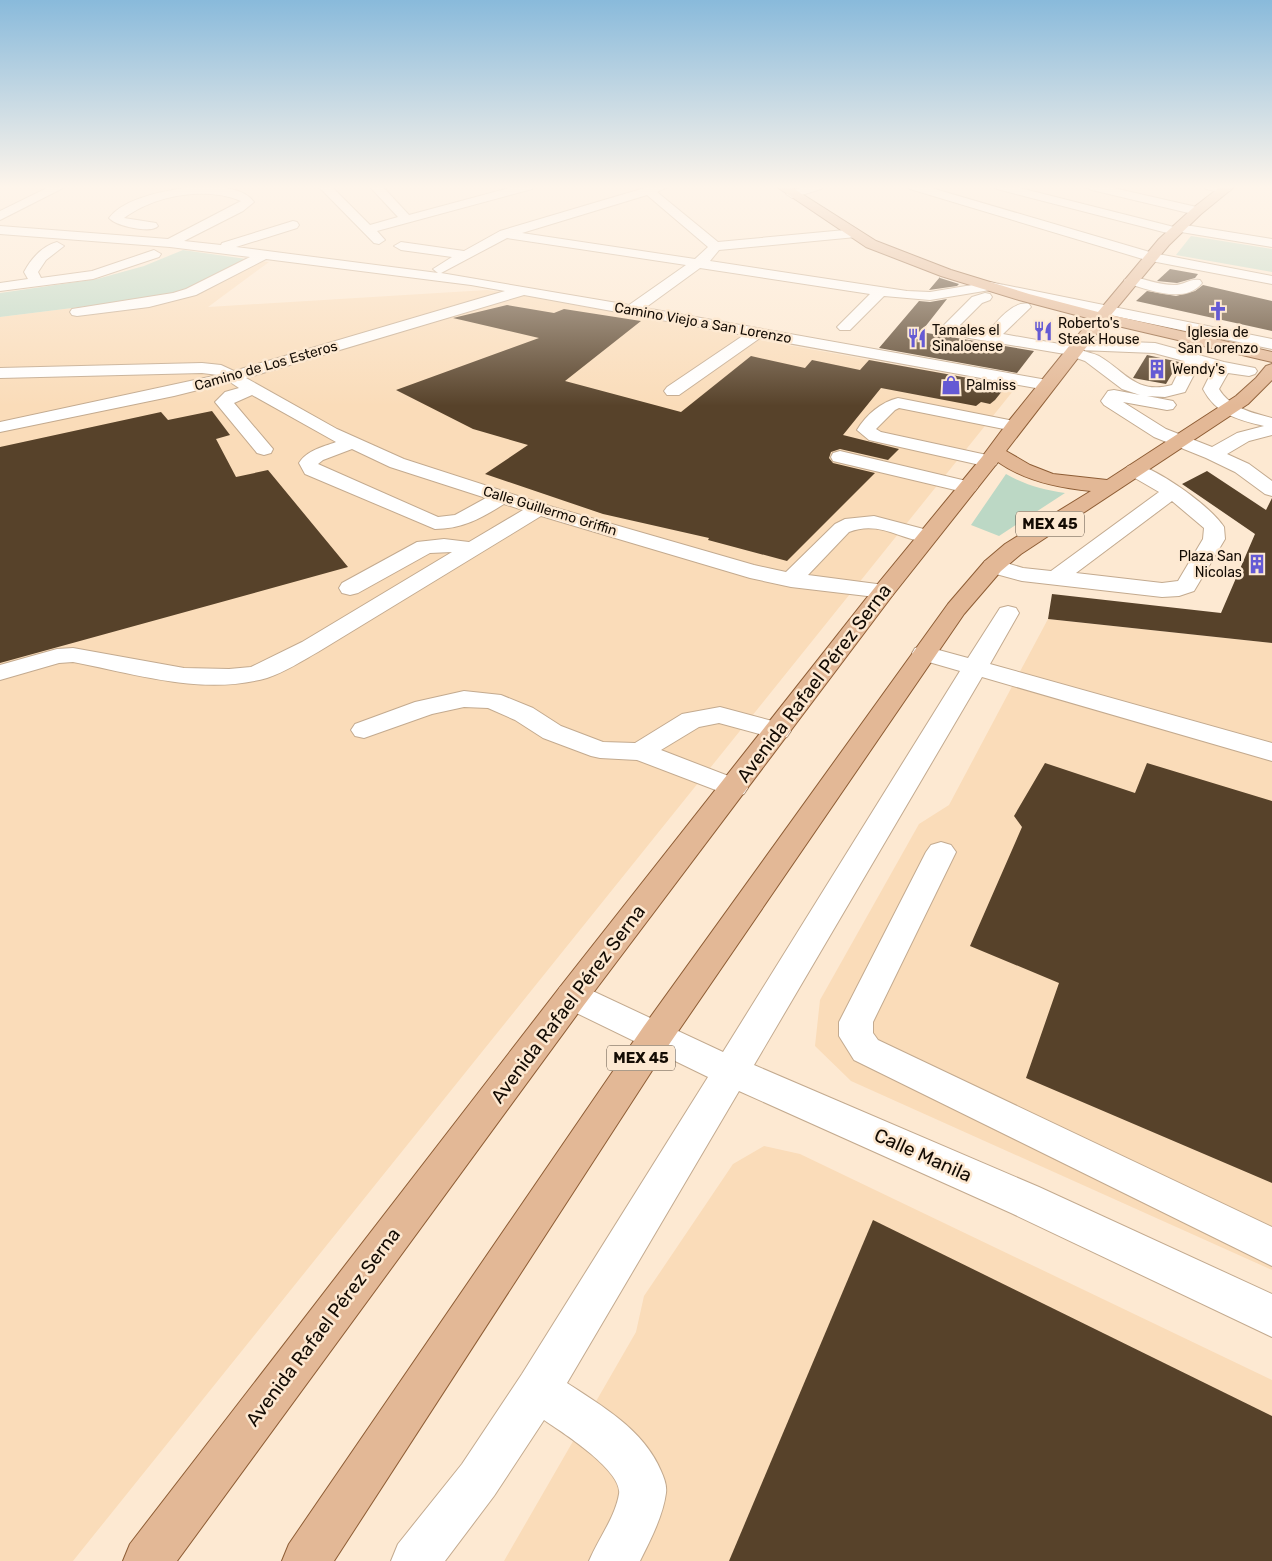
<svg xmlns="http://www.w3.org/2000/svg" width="1272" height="1561" font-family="Rubik,sans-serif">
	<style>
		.built { fill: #fadcb9 }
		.green { fill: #bcd8c5 }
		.building { fill: #57422a }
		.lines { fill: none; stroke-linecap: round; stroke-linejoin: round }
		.minor-casing { stroke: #c3aa8f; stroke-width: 2 }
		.major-casing { stroke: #8e5d35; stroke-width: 2 }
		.minor { fill: #fff; fill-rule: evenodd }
		.major { fill: #e3b896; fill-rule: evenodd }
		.labels { text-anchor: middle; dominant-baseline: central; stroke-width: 5; stroke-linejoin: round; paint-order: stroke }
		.far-street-label { font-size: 14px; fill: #140c04; stroke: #fde9d2 }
		.far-poi-label { font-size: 14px; fill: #140c04; stroke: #fde9d2; text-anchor: start }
		.shield { fill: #fde9d2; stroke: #5a4e42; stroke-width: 1 }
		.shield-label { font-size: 15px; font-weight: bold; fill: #140c04 }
		.near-street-label { font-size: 19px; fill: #140c04; stroke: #fde9d2 }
	</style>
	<rect width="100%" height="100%" fill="#fde9d2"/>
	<g class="built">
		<path d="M246,259L269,262L208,307L487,290L548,298L765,341L1017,386L73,1561H0V317L177,295Z"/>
		<path d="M1048,619L1272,643V1270L851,1081L815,1046L820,1000L919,824L949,805Z"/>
		<path d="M764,1146L800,1154L1272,1380V1561H504L636,1332L644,1296L733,1164Z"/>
	</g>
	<g class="green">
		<path d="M1191,236L1272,249V272L1176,255Z"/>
		<path d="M183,250L246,259L177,295L0,317V293L97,279L144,266Z"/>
		<path d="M1006,474C1025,485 1044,490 1065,493L999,536L971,525Z"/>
	</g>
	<g class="building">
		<path d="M1170,269L1198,274L1195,278L1177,283L1157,281Z"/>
		<path d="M940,277V278L959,284L957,286L929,290Z"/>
		<path d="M1203,285L1272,301V331L1136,301L1147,291L1176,296L1195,291Z"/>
		<path d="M947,299L921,332L1034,351L1017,373L879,348L919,301L930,302Z"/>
		<path d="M507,305L554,313L564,309L641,321L565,381L681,412L751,356L805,368L812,360L860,370L869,360L1007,385L995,400L990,404L981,402L976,406L881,388L843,435L899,449L888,460L840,449L831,452L829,458L833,463L875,473L787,561L708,540L709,538L603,514L485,474L528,445L473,429L396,390L539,338L453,318Z"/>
		<path d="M1147,355L1179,362L1166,384L1133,378Z"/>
		<path d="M212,411L230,435L216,439L236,477L268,470L348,567L0,663V447L161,412L168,420Z"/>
		<path d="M1207,471L1266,510L1272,498V643L1048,619L1052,594L1221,613L1255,534L1182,484Z"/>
		<path d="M1045,763L1135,793L1147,763L1272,801V1183L1026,1078L1059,983L970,946L1022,827L1014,816Z"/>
		<path d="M873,1220L1272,1416V1561H729Z"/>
	</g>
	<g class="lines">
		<defs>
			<g id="minor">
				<path d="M49,187L63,188L0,220V211Z"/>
				<path d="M193,187C212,187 242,185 254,202L243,211L184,241L221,245L222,243L293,221L297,222L299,225L297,228L236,247L438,273L433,269L452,257L401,250L394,246L401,242L464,251L500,231L648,187H667L657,192L718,242L856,229L862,233L856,237L719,250L710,261L907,291L930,292L990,282L1272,339V349L990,290L930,300L884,296L850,330H840L837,327L870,294L700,268L645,308L1047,380L1053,381L1055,385L1053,389L1047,390L760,338L679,395H667L664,391L667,387L744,335L524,295L246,378L337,429L404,459L546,505L754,565L786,572L835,524L845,519L874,516L935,532L938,536L935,540C908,547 883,518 849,532L808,575L892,586L895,591L892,596L884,598L791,587L750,578L541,516L318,652C302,661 285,672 267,678C203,696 136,674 73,662L59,663L0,680V665L57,649L73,648L184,668L229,669L251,667L302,642L452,552L430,553L358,593L350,595L342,593L339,588L342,583L417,542L444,539L469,542L523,510L504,504C482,518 462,529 435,529L305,474L299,463C307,450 323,447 336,442L252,395L234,403L273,449L271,453L264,455L257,453L215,402L225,392L239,388L230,382L174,396L0,432V422L218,375L202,373L0,378V368L202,363L221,365L234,371L505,291L471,285L266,259L196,295L149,307L77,316L72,315L70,312L72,309L173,293L186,289L250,257L170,247L0,234V226L168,239L241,201C205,186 155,195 124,218L156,223L158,226C151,234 116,226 109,218C125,197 168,190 193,187ZM647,195L708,247L695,259L522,233ZM507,238L686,265L629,305L441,273ZM352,449L390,467L486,498L455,515L438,517L318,464L323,460Z"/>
				<path d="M319,187H332L370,225L398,217L370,187H383L409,215L513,187H534L532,189L377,231L385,240L379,244L374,243Z"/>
				<path d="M803,187H823L821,189L792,198L786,194L788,192Z"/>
				<path d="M908,187H928L1153,253L1272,276V284L1146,260L910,189Z"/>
				<path d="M995,187H1016L1174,227L1179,224L1272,239V247L1181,232L1175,235L997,189Z"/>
				<path d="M1086,187H1109L1201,208L1203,211L1197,215L1092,190Z"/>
				<path d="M1204,187H1228L1231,190L1225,193L1206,189Z"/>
				<path d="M57,242L64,246L46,260L38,272L41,278L92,271L154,250L161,254L159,257L93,279L0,291V283L28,279L24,272C31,259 42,246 57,242Z"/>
				<path d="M1131,276C1145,279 1159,285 1174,285C1184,285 1190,278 1200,280L1202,283C1185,305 1147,289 1126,283L1124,280Z"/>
				<path d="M985,293L990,294L992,297L990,300L982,303L960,325L988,332C997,321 1014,300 1029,304L1031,307L1003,334L1071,346L1072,342L1078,340L1155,343L1224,362L1255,368L1257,371L1255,374L1249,376L1228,373L1219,389C1230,408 1253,413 1272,418V435L1249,441L1227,454L1249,464L1272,481V496L1265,494L1235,472L1206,458L1154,437L1104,405L1101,401L1108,391L1114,390L1140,395L1122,389L1085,361L1065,354L969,338L948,331L944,325L972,297ZM1080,350L1154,353L1184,361L1172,385C1136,395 1125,371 1099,356C1093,353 1086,352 1080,350ZM1199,365L1213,369L1203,389C1216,414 1238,420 1264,426L1237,433L1212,447L1166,429L1123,402L1167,410L1173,409L1176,405L1173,401L1147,396L1165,397L1185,392Z"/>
				<path d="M898,398L1014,421L1020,422L1023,426L1020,430L1014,431L899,408L895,410L876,429L881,432L996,457L998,461L996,465L989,467L869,440L857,430C866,415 881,402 898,398Z"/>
				<path d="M840,451L975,483L978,487L975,491L968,493L833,461L831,457L833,453Z"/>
				<path d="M1135,464C1160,470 1210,506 1224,527L1225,539L1194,591L1179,596L1162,597L1022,581L985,571L982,566L985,561L993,559L1023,568L1051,571L1159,492L1128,474L1125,470L1128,466ZM1172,501L1204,528L1203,539L1178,581L1162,583L1076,573Z"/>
				<path d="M1008,606L1016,608L1019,613L990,664L1272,743V761L982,677L754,1065L1039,1187L1272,1294V1337L1011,1213L739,1091L567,1383C602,1406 644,1430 661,1471C664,1478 667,1485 666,1493C663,1516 650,1541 640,1561H589C598,1539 615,1518 619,1494C623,1471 562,1432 544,1420L494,1496L445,1561H391L398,1544L462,1464L522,1374L708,1077L560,1005L555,996L560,987L572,983L584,987L723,1052L960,671L915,658L912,653L915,648L924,646L968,658L1000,608Z"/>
				<path d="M464,691L501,695L533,708L561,726L603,742L635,743L682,714L720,707L787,725L791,731L787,737L778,739L719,723L699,727L661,750L744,782L748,788L744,794L734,797L637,760L600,758L591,756L543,738L515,720L488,708L464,707L432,714L364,738L355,736L351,730L355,724L415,702Z"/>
				<path d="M941,842L951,845L956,852L873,1022V1033L878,1040L1272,1227V1266L854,1060L839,1036V1022L926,852L931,845Z"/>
			</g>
			<path id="major" d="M777,187H791L876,241L951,270L1029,294L1098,312L1159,239L1193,208L1220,187H1234L1201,214L1169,245L1111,315L1272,352V362L1105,323L1006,451L1030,465L1053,474L1107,480L1236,396L1256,378L1266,366L1272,364V380L1248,404L1021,554L1001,571L964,614L668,1046L334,1561H282L289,1544L644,1026L948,604L985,561L1005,544L1091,491C1058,488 1025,481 998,462L892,596L584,1005L177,1561H123L130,1544L560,987L876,586L982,457L1008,422L1091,319L1019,300L941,276L866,247Z"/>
		</defs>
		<use href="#minor" class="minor-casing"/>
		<use href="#major" class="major-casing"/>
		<use href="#minor" class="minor"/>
		<use href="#major" class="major"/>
	</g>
	<linearGradient id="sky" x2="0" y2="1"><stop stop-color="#89badb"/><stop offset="0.46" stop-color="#fef5eb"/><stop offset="1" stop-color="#fef5eb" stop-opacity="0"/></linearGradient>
	<rect width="1272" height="406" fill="url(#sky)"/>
	<defs>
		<symbol id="church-bare" viewBox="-9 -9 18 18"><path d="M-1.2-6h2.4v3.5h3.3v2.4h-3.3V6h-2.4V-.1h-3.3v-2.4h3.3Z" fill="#655ad4" stroke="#fde9d2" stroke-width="2.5" paint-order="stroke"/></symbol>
		<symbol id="restaurant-bare" viewBox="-9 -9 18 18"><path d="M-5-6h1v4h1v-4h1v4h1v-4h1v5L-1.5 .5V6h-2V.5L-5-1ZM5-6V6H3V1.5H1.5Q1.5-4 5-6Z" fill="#655ad4" stroke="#fde9d2" stroke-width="2.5" paint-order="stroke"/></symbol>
		<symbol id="building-bare" viewBox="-9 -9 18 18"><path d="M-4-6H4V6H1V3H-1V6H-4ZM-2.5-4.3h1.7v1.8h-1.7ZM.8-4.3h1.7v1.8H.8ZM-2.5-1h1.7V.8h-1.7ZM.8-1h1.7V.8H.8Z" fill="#655ad4" stroke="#fde9d2" stroke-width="2.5" paint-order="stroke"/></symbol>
		<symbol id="shop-bare" viewBox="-9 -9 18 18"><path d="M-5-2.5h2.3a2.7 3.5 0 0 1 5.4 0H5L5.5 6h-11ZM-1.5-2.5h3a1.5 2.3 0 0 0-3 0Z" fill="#655ad4" stroke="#fde9d2" stroke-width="2.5" paint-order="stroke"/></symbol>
	</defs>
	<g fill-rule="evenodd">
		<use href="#church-bare" x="1204" y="297" width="28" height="28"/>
		<use href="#restaurant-bare" x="1029" y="317" width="28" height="28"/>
		<use href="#restaurant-bare" x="903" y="324" width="28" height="28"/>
		<use href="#building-bare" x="1143" y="355" width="28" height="28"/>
		<use href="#shop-bare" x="937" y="371" width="28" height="28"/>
		<use href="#building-bare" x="1243" y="550" width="28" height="28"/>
	</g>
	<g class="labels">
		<g class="far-street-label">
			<text transform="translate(703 323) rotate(10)">Camino Viejo a San Lorenzo</text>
			<text transform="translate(266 366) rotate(-16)">Camino de Los Esteros</text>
			<text transform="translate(550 511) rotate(17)">Calle Guillermo Griffin</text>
		</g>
		<g class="far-poi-label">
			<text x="1058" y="323">Roberto's<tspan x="1058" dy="16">Steak House</tspan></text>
			<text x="932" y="330">Tamales el<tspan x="932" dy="16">Sinaloense</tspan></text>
			<text x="1218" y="332" text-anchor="middle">Iglesia de<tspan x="1218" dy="16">San Lorenzo</tspan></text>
			<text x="1172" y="369">Wendy's</text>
			<text x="966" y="385">Palmiss</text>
			<text x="1242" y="556" text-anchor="end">Plaza San<tspan x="1242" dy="16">Nicolas</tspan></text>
		</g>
		<g class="shield">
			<rect x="1016" y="511.5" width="68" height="25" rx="4"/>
			<rect x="607" y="1045.5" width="68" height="25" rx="4"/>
		</g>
		<g class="shield-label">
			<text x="1050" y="524">MEX 45</text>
			<text x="641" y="1058">MEX 45</text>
		</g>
		<g class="near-street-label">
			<text transform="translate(814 683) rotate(-53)">Avenida Rafael Pérez Serna</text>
			<text transform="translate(568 1004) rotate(-53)">Avenida Rafael Pérez Serna</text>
			<text transform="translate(923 1155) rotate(24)">Calle Manila</text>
			<text transform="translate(323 1327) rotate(-53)">Avenida Rafael Pérez Serna</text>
		</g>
	</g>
</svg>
